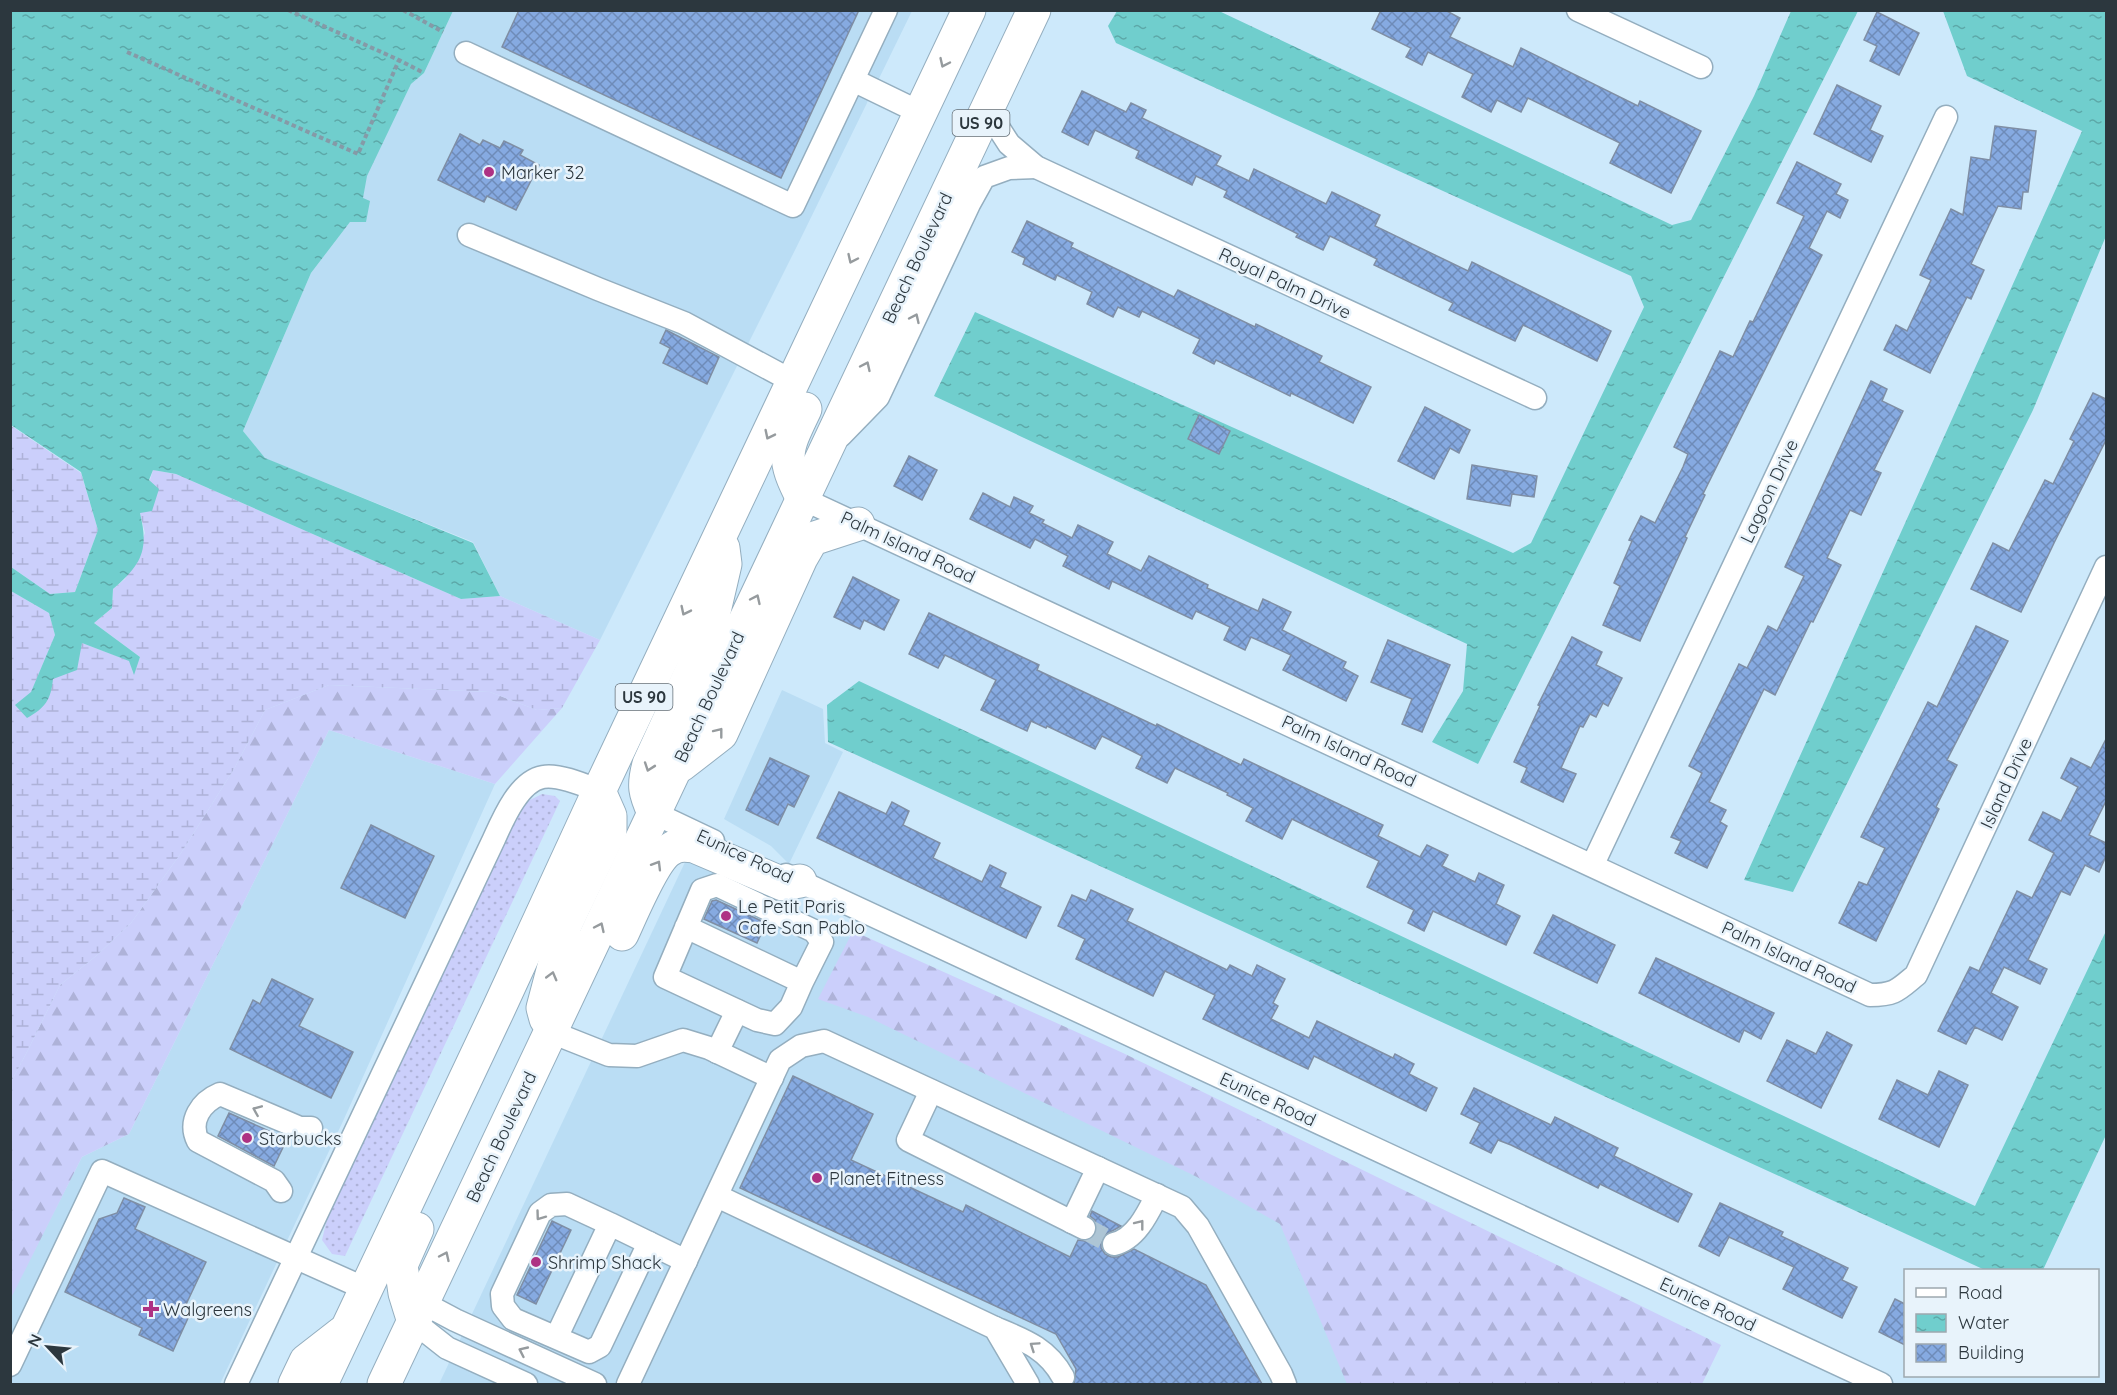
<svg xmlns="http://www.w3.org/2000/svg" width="2117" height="1395" font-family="Quicksand,sans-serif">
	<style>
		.built { fill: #baddf4 }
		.grass { fill: url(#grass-dots) }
		.forest { fill: url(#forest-firs) }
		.wetland { fill: url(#wetland-marsh) }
		.water { fill: url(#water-ripples) }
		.building { fill: url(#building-cross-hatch); stroke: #7f8ea4; stroke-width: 1.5 }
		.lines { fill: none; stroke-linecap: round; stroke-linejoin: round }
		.minor-tunnel { stroke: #adc5d5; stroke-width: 22; stroke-dasharray: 22 11; stroke-linecap: butt }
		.minor-casing { stroke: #94aebf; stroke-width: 25 }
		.highway-casing { stroke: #94aebf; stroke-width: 35 }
		.path { stroke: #859aa7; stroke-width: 4; stroke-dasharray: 4.5 3; stroke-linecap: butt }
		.minor { stroke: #fff; stroke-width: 22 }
		.highway { stroke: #fff; stroke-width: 33 }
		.oneway { stroke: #969b9e }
		.poi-dot { fill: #ae3283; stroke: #e8f3fb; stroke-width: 2 }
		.labels { text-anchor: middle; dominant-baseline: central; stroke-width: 5; stroke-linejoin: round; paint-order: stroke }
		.shield { fill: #e8f3fb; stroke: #646f77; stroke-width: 1.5 }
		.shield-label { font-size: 16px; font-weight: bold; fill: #2c373e }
		.poi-label { font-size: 18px; fill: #2c373e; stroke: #e8f3fb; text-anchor: start }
		.street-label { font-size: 18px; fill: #2c373e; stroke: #e8f3fb }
	</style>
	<defs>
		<pattern id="grass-dots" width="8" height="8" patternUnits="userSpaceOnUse" patternTransform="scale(1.5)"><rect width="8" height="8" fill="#cbcffb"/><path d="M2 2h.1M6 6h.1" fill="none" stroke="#aeb2d8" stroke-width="1.8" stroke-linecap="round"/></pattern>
		<pattern id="forest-firs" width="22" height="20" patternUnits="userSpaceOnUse" patternTransform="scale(1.5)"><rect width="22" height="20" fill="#cbcffb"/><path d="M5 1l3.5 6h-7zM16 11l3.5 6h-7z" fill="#aeb2d8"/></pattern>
		<pattern id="wetland-marsh" width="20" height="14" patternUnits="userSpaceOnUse" patternTransform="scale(1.5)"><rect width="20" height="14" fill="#cbcffb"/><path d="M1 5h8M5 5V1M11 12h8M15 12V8" fill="none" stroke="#aeb2d8"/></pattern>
		<pattern id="water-ripples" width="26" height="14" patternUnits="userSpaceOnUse" patternTransform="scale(1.5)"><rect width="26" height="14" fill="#70cecd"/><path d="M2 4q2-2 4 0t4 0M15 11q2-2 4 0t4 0" fill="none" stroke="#5ca8a8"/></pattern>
		<pattern id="building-cross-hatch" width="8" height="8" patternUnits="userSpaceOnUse" patternTransform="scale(1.5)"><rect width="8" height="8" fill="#86aae1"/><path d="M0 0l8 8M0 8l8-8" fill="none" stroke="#6e8bb8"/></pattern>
	</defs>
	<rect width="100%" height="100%" fill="#cde9fb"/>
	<g class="built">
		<path d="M453,11H912L798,244L600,640L500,596L473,542L264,458L243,431L311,273L350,222L363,198L366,176L411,84L424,73Z"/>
		<path d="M782,690L823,709L825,743L843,752L789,864L771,846L724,819Z"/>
		<path d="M329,730L495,784L344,1119L220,1384H11L10,1298L82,1157L129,1134Z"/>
		<path d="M686,860L1491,1240L1421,1384H439Z"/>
	</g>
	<path class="grass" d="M542,794L555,796L560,801L345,1256L332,1254L322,1240L327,1219L519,811L528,801Z"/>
	<g class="forest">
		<path d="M329,685L490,692L537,710L562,708L495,784L329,730L129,1134L82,1157L11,1298V1082L28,1050L60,985L96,956L131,923L181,853L234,769L265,710Z"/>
		<path d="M853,931L1123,1053L1721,1345L1702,1384H1347L1280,1224L1197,1177L868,1017L818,999Z"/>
	</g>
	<g class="wetland">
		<path d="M10,425L81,473L98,530L75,592L50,594L11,567Z"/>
		<path d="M153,470L176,474L461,599L500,596L600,640L562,708L537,710L490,692L329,685L265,710L234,769L181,853L131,923L96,956L60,985L28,1050L11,1082V591L49,613L55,635L31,693L15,705L53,679L82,643L130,661L133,673L140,657L94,623L112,608L113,589L125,579L145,533L140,513Z"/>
	</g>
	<g class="water">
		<path d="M11,10L453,11L424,73L411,84L367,176L363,198L370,201L366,222H350L311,273L243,431L265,458L473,543L500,596L461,599L176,474L153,470L149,480L159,489L152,511L140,513C149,550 142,564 113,589L112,608L94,623L140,657L134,675L129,661L82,643L77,670L53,679C51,700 45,708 27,718L15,705L31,692L55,635L49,613L11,591V567L50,594L75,592L98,530L81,472L11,425Z"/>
		<path d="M1117,11H1219L1672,225L1691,220L1754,96L1791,11H1858L1478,764L1432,742L1463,691L1467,644L934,396L975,312L1513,553L1531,543L1644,307L1631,276L1116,43L1108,26Z"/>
		<path d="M1943,11H2106V236L2033,410L1793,892L1744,880L2082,131L1967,76Z"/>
		<path d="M859,681L1975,1206L2106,931V1135L2043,1270H1985L828,742L827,705Z"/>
	</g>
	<g class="building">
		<path d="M519,10H859L781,178L502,47Z"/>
		<path d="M1381,10H1445L1460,18L1450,37L1513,67L1521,48L1638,106L1640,101L1701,131L1671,193L1610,163L1620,143L1528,98L1521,112L1497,100L1491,112L1462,97L1473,74L1428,52L1422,65L1406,57L1411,48L1372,29Z"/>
		<path d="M1877,12L1919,33L1899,75L1870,61L1877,46L1864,40Z"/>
		<path d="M1837,85L1881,106L1870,130L1883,136L1871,162L1814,134Z"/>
		<path d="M1082,91L1126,112L1131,103L1146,110L1142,118L1221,156L1216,165L1249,181L1254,169L1326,204L1332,192L1380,215L1375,226L1468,271L1472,262L1611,331L1597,361L1523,325L1515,341L1449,310L1453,303L1374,265L1377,259L1330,236L1323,250L1296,237L1298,234L1224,197L1227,191L1196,176L1192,185L1136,158L1139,151L1095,130L1088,145L1062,132Z"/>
		<path d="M1995,126L2036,131L2028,192H2023L2021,209L1998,206L1971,264L1984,270L1971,299L1967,297L1930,373L1884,350L1896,325L1907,331L1931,280L1920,275L1951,209L1963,215L1971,157L1990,160Z"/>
		<path d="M460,134L480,145L483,140L500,148L504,141L523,150L520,155L539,165L516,210L487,196L484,202L438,180Z"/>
		<path d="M1797,162L1841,184L1836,194L1848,200L1840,218L1827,211L1809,248L1822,255L1703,494L1705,495L1685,537L1687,538L1640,641L1603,625L1620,586L1614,583L1632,541L1629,540L1641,516L1655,523L1683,467L1688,454L1674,447L1720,351L1733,357L1750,321L1753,322L1804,216L1777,203Z"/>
		<path d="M1027,221L1073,243L1071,247L1174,297L1178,290L1255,327L1256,324L1322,356L1319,362L1371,387L1353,423L1291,393L1290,396L1216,360L1214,364L1193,353L1200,339L1142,311L1139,317L1118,307L1113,317L1087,304L1092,292L1057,275L1055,280L1023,264L1025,258L1012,252Z"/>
		<path d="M666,330L719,357L707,384L663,363L670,348L660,343Z"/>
		<path d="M1871,381L1887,389L1882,401L1903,411L1874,470L1881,473L1861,515L1850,510L1827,558L1841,565L1813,622L1811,621L1775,695L1764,689L1709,802L1726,810L1720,822L1727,826L1707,868L1675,853L1681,841L1671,837L1702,773L1689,766L1739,664L1747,668L1768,626L1777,631L1804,576L1785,567Z"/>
		<path d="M2093,393L2106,399V440L2055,541L2021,612L1971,589L1993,543L2009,551L2045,480L2053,484L2074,441L2070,439Z"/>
		<path d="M1425,407L1470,430L1459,453L1450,448L1434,479L1398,461Z"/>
		<path d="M1199,415L1230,431L1219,454L1188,439Z"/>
		<path d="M909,456L937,470L922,500L894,486Z"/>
		<path d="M1472,465L1537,476L1534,497L1512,494L1510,506L1467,499Z"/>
		<path d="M983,493L1010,507L1014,497L1033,506L1029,513L1044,520L1042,523L1072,538L1078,525L1113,542L1107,554L1141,571L1149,556L1208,585L1207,588L1258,611L1263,599L1291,612L1282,630L1346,662L1343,668L1358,676L1346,701L1283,670L1291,655L1251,637L1245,650L1224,640L1230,627L1196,611L1192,619L1112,581L1109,589L1063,566L1068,556L1035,539L1030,548L970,519Z"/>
		<path d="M853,577L899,600L884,630L864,620L860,629L834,617Z"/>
		<path d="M929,613L1039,665L1037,670L1156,726L1157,724L1241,765L1244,759L1383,825L1378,836L1420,857L1427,845L1448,855L1442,866L1475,882L1479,873L1504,885L1496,904L1520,916L1506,945L1433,911L1424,931L1408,923L1414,910L1367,887L1379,861L1292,819L1282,839L1246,821L1253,808L1227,795L1228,793L1175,768L1167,783L1136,768L1142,756L1102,736L1095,749L1047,726L1046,728L1031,721L1027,731L981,710L996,680L945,655L938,668L909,654Z"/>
		<path d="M1976,626L2008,641L1947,760L1957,765L1936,807L1939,809L1876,941L1839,923L1859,882L1867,885L1885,848L1861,837L1928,702L1937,707Z"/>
		<path d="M1572,637L1602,652L1596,665L1622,678L1608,706L1603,703L1596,717L1590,714L1583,727L1580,726L1561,768L1576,774L1563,802L1521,782L1527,768L1514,762L1540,706L1538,705Z"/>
		<path d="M1388,640L1450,665L1422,732L1402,724L1412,699L1371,682Z"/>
		<path d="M2106,739V801L2089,835L2106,843V856L2099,872L2085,865L2070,895L2061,891L2028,960L2047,969L2040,984L2004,967L1991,993L2018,1007L2002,1040L1975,1027L1966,1044L1938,1031L1970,967L1979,971L2017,891L2032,898L2054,853L2029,840L2043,812L2061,821L2078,787L2061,778L2071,758L2091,768Z"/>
		<path d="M770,758L809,776L794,807L788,804L778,825L746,810Z"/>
		<path d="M839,792L886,814L892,802L909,811L903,825L940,843L933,858L982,882L990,865L1006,873L1000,887L1041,907L1026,938L817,838Z"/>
		<path d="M371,825L434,856L405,918L341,888Z"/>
		<path d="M1091,890L1133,909L1127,921L1227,970L1230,965L1252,976L1257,965L1285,979L1273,1003L1278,1006L1271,1019L1309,1038L1317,1021L1393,1058L1395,1054L1414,1064L1409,1074L1437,1088L1426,1111L1314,1056L1308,1069L1203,1019L1215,995L1165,971L1153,996L1076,959L1085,939L1058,926L1072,895L1086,901Z"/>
		<path d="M716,900L766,923L757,943L704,919L712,901Z"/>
		<path d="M1553,915L1615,945L1597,983L1534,953Z"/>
		<path d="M1656,958L1774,1013L1761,1039L1744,1030L1739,1042L1639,993Z"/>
		<path d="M272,979L313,999L299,1026L353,1052L331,1098L230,1049L253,1000L260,1004Z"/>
		<path d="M1827,1032L1852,1045L1821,1108L1767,1081L1787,1040L1816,1054Z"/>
		<path d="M1939,1071L1968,1085L1939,1147L1879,1119L1897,1080L1928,1095Z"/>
		<path d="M793,1076L873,1114L851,1160L963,1212L966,1205L1070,1257L1078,1240L1085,1241L1091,1240L1096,1235L1097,1227L1095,1220L1090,1216L1092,1211L1121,1226L1103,1236L1101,1242V1248L1105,1254L1111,1257H1118L1134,1249L1206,1285L1262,1384H1074L1076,1369L1056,1334L740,1188Z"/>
		<path d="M1474,1088L1551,1125L1555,1117L1618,1148L1614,1156L1692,1194L1678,1222L1600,1184L1598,1188L1511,1145L1498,1140L1491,1153L1470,1143L1480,1123L1461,1114Z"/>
		<path d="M229,1113L287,1139L274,1166L218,1136Z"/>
		<path d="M124,1198L145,1207L135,1229L206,1262L182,1313L189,1316L173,1351L139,1335L142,1328L65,1292L99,1219L117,1213Z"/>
		<path d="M1720,1203L1783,1232L1781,1236L1848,1268L1842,1280L1857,1287L1842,1318L1783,1289L1794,1267L1729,1237L1719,1256L1699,1246Z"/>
		<path d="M552,1221L571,1230L536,1304L517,1295Z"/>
		<path d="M1895,1299L1905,1304V1345L1879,1332Z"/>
	</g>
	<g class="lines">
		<path class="minor-tunnel" d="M1084,1228L1114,1244"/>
		<defs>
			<g id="minor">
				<path d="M1578,10L1701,67"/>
				<path d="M466,53L793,206L886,10"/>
				<path d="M853,80L921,113"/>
				<path d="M987,110L1009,144L1036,167L1535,398"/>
				<path d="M469,235L598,289L684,323L794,382"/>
				<path d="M841,435L878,397L969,204L984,177L1009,168L1036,167"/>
				<path d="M803,499L1870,995C1895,995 1898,990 1916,975L2106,567"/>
				<path d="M654,813L713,841"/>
				<path d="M1593,864L1946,117"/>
				<path d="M786,875L1881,1384"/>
				<path d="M686,927L802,982L791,1007L775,1024L757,1020L665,977L702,890L717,885L814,931L822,942L802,982"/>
				<path d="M551,1032L609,1055L637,1056L683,1040L709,1048L772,1078"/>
				<path d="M717,1052L737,1011"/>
				<path d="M931,1091L908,1140L1084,1228"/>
				<path d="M281,1191L274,1181L198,1141C188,1121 201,1102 220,1094L300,1128H311"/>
				<path d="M717,1196L995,1328L1028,1384"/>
				<path d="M1072,1222L1098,1168"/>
				<path d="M649,1243L686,1261"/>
				<path d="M1114,1244C1136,1239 1148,1213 1157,1195"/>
				<path d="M423,1303L455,1320L595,1384"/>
				<path d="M414,1322L447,1348L526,1384"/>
				<path d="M995,1328C1024,1340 1047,1348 1063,1377"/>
				<path d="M557,1336L610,1224L649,1243L600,1346L589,1352L513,1319L503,1306L502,1294L540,1213L551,1205L567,1204L610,1224"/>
				<path d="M10,1365L102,1171L366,1289"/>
				<path d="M236,1384L494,839C503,819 519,781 543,777C559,774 584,785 599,791"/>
				<path d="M628,1384L780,1060L801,1046L824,1041L1182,1207L1198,1226L1281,1374L1285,1384"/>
			</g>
			<g id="highway">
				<path d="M803,499C781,456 785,451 805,409"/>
				<path d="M681,765L721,734L801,558L812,539L858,524"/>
				<path d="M654,813C645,793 643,786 649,764L709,633L725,564L723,548"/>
				<path d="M622,934C631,915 654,858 671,849C678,844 685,845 694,846L783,884L800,881"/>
				<path d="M546,1019L543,1008L565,925L610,831V816L599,791"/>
				<path d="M414,1322L405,1293L401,1265L417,1229"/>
				<path d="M295,1384L306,1361L342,1333"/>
				<path d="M321,1384L499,1008L599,791L969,10"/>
				<path d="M384,1384L1034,10"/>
			</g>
		</defs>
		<use href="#minor" class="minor-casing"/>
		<use href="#highway" class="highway-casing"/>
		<g class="path">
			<path d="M288,10L399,60L424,73"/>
			<path d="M403,10L443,32"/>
			<path d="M127,52L358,154L399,60"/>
		</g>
		<use href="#minor" class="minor"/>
		<use href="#highway" class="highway"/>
	</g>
	<defs><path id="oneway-chevron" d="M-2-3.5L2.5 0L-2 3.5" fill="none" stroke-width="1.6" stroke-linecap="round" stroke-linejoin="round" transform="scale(1.5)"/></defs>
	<g class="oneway">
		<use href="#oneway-chevron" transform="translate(944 63) rotate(115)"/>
		<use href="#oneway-chevron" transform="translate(852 259) rotate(115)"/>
		<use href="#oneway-chevron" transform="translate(915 318) rotate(-65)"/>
		<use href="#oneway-chevron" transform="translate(866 366) rotate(-65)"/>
		<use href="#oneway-chevron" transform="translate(769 435) rotate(116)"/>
		<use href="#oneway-chevron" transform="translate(756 599) rotate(-65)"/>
		<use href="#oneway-chevron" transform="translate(685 611) rotate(116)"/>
		<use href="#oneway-chevron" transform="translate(719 732) rotate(-52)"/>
		<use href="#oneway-chevron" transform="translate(649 767) rotate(109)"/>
		<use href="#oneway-chevron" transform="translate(657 865) rotate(-59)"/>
		<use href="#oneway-chevron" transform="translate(600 927) rotate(-65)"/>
		<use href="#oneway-chevron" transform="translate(552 976) rotate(-75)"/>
		<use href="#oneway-chevron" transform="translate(257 1110) rotate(-157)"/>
		<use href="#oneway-chevron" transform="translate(540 1216) rotate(126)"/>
		<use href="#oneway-chevron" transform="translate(1140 1224) rotate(-52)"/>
		<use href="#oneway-chevron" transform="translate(445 1256) rotate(-65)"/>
		<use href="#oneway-chevron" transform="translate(1034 1346) rotate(-146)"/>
		<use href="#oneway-chevron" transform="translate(523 1351) rotate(-155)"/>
	</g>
	<g class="poi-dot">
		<circle cx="489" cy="172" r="6"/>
		<circle cx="726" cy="916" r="6"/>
		<circle cx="247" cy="1138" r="6"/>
		<circle cx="817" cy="1178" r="6"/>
		<circle cx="536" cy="1262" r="6"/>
		<path d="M148 1300h6v6h6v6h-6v6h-6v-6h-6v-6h6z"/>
	</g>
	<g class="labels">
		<g class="shield">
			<rect x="952.5" y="110" width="57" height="26" rx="4.5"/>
			<rect x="615.5" y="684" width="57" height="26" rx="4.5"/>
		</g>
		<g class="shield-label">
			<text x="981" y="123">US 90</text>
			<text x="644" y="697">US 90</text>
		</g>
		<g class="poi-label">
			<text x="501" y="172">Marker 32</text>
			<text x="738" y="906">Le Petit Paris<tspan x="738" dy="21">Cafe San Pablo</tspan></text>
			<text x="259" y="1138">Starbucks</text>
			<text x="829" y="1178">Planet Fitness</text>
			<text x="548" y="1262">Shrimp Shack</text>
			<text x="163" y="1309">Walgreens</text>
		</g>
		<g class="street-label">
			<text transform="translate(917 258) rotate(-65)">Beach Boulevard</text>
			<text transform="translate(1285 283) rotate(25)">Royal Palm Drive</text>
			<text transform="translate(1769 491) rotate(-65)">Lagoon Drive</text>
			<text transform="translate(908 547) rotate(25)">Palm Island Road</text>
			<text transform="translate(709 697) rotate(-65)">Beach Boulevard</text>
			<text transform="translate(1349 751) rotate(25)">Palm Island Road</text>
			<text transform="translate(2006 783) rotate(-65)">Island Drive</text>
			<text transform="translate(745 856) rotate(25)">Eunice Road</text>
			<text transform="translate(1789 957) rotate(25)">Palm Island Road</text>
			<text transform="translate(1268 1099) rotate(25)">Eunice Road</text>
			<text transform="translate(501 1137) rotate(-65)">Beach Boulevard</text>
			<text transform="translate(1708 1304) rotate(25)">Eunice Road</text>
		</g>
	</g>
	<rect width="2117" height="1395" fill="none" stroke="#2c373e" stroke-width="24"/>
	<rect x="1904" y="1269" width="195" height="108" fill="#e8f3fb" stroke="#9da8af" stroke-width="1.5"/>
	<rect x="1916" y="1288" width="30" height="9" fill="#ffffff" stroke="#9da8af" stroke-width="1.5"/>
	<text x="1958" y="1299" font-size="18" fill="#2c373e">Road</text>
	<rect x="1916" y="1314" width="30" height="18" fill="url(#water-ripples)" stroke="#9da8af" stroke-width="1.5"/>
	<text x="1958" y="1329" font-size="18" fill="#2c373e">Water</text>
	<rect x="1916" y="1344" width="30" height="18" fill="url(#building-cross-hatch)" stroke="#9da8af" stroke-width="1.5"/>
	<text x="1958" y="1359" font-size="18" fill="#2c373e">Building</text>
	<g transform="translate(48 1347) rotate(296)" stroke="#e8f3fb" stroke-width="4.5" paint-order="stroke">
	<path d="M0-4.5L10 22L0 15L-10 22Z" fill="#2c373e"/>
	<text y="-9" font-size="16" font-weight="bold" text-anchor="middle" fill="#2c373e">N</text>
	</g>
</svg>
